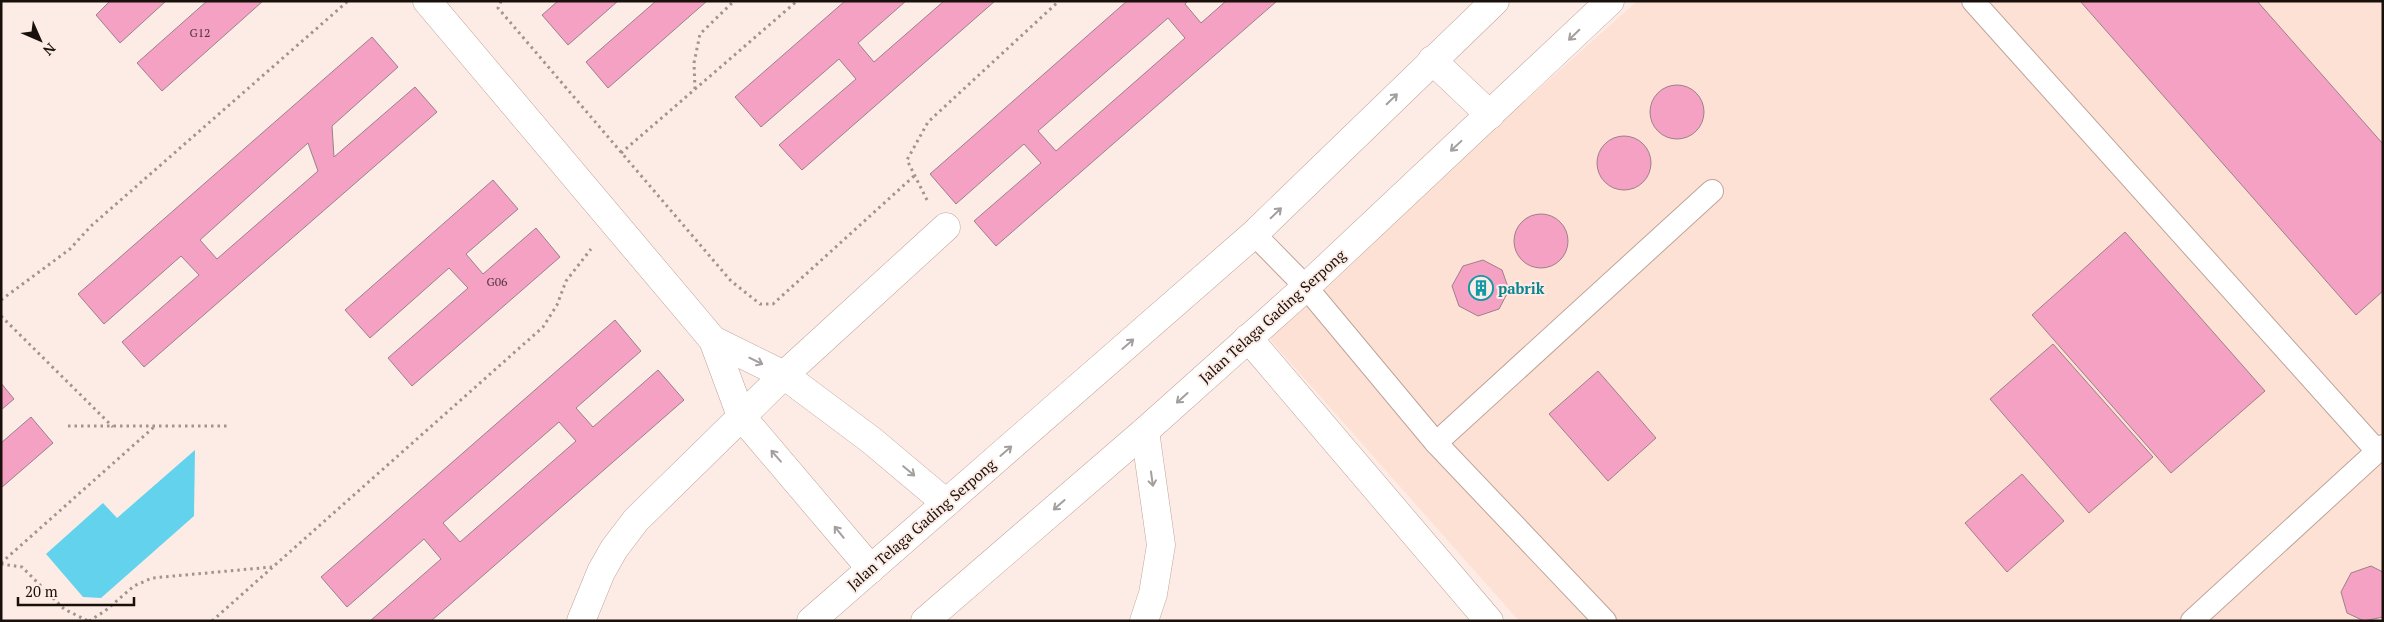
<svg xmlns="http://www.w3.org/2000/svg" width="2384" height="622" font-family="'PT Serif',serif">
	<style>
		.built { fill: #fee1d5 }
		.water { fill: #63d3ed }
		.building { fill: #f5a1c3; stroke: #9b808a; fill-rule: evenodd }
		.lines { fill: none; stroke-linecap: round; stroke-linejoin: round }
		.lane-casing { stroke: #bfa499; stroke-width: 24 }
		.street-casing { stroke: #bfa499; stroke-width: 29 }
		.secondary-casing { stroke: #bfa499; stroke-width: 29 }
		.path { stroke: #a1938e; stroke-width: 3; stroke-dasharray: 2.5 4; stroke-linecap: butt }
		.lane { stroke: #fff; stroke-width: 22 }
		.street { stroke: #fff; stroke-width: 28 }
		.secondary { stroke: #fff; stroke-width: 28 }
		.oneway { stroke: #a39f9e }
		.labels { text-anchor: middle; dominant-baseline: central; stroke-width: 4; stroke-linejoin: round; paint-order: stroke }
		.number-label { font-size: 12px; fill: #50343a }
		.culture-label { font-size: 15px; font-weight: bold; fill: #0d838f; stroke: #fdece5; text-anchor: start }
		.street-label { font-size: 15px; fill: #19100c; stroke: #fdece5 }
	</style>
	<rect width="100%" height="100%" fill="#fdece5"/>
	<path class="built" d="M1637,1H2383V621H1519L1265,334Z"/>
	<path class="water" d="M195,450L194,516L101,598L83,597L46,554L103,503L117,518Z"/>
	<g class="building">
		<path d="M110,1H166L120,43L96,15Z"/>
		<path d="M207,1H263L162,91L137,63Z"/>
		<path d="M558,1H618L568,45L542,15Z"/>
		<path d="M656,1H707L608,88L586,62Z"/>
		<path d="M845,1H906L858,43L874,62L944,1H995L802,170L779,145L856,79L839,59L761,127L735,97Z"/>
		<path d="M1127,1H1188L1185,4L1201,23L1226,1H1277L996,246L974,221L1041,163L1024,144L956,204L930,174ZM1168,18L1185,38L1056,151L1038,131Z"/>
		<path d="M2080,1H2257L2383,144V291L2356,315Z"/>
		<path d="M372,37L398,67L332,126L334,157L415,87L437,112L144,367L122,342L199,275L181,256L104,324L78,294ZM308,143L318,171L217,259L200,240Z"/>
		<circle cx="1677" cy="112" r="27"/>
		<circle cx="1624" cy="163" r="27"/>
		<path d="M493,180L518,209L466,254L483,274L536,228L560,257L412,386L388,358L468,288L449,268L370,338L345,310Z"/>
		<circle cx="1541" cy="241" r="27"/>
		<path d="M2125,232L2265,391L2171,473L2032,315Z"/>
		<path d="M1483,260L1502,270L1509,290L1499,309L1478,316L1459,306L1452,286L1463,266Z"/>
		<path d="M615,320L641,351L576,408L593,427L658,370L684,400L431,621H370L441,559L424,539L347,607L321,577ZM559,422L576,441L460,542L443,523Z"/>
		<path d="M2053,344L2153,457L2089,513L1990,399Z"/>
		<path d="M1598,371L1656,438L1608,481L1549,414Z"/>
		<path d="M1,383L14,399L1,410Z"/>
		<path d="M31,417L53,443L1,488V443Z"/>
		<path d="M2022,474L2064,521L2007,572L1965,523Z"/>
		<path d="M2371,566L2383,572V617L2364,621L2347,613L2341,592L2351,573Z"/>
	</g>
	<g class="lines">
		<defs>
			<g id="lane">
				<path d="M1973,1L2377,451"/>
				<path d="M1254,234L1306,287L1436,443L1605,621"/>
				<path d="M1436,443L1712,191"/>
				<path d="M2192,621L2383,446"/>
			</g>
			<g id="street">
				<path d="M427,1L713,340L741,416L871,569"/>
				<path d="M1248,338L1489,621"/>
				<path d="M713,340L784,375L871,440L946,503"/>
				<path d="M581,621L601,572L614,549L636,520L784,375L946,227"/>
				<path d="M1144,621L1153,594L1161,545L1145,431"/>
			</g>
			<g id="secondary">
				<path d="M1432,60L1490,115"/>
				<path d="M811,621L1254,234L1495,1"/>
				<path d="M925,621L1145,431L1306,287L1610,1"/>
			</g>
		</defs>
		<use href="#lane" class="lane-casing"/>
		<use href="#street" class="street-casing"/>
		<use href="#secondary" class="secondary-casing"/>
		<g class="path">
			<path d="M501,1L498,8L731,281L760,304H773L914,176"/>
			<path d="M695,89L694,63L700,34L734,1"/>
			<path d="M621,153L797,1"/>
			<path d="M927,200L907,160L928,122L1059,1"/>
			<path d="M1,300L70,249L91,226L348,1"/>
			<path d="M1,316L113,427"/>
			<path d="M68,426H227"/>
			<path d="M1,563L154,427"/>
			<path d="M1,564L22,567L64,609L88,621"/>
			<path d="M89,621L105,611L134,586L152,578L272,567"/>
			<path d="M212,621L543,327L557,305L566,281L591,249"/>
		</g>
		<use href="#lane" class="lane"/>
		<use href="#street" class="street"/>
		<use href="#secondary" class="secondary"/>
	</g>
	<defs><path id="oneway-shaft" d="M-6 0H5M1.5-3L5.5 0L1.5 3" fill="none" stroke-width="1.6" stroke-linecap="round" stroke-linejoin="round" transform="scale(1.25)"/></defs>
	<g class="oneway">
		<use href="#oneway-shaft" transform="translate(1574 35) rotate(136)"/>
		<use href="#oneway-shaft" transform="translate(1392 99) rotate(-44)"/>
		<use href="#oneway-shaft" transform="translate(1456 146) rotate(137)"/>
		<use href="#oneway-shaft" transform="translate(1276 213) rotate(-44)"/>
		<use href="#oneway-shaft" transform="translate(1128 344) rotate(-41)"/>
		<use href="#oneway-shaft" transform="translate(756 361) rotate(26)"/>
		<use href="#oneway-shaft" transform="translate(1182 398) rotate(138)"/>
		<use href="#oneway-shaft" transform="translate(1006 451) rotate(-41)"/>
		<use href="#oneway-shaft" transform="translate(776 456) rotate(-131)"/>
		<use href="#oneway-shaft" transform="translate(909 471) rotate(40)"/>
		<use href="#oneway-shaft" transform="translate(1152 479) rotate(82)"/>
		<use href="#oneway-shaft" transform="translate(1059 505) rotate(139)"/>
		<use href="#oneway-shaft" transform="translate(839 532) rotate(-129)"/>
	</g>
	<defs>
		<symbol id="building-ring" viewBox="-11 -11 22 22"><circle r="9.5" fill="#fdece5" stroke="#0f9aa8" stroke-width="1.5"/><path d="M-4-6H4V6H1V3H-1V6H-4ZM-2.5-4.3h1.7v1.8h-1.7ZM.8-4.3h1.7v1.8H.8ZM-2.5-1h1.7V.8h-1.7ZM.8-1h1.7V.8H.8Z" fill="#0f9aa8"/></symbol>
	</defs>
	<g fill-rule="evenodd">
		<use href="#building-ring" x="1467" y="274" width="28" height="28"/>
	</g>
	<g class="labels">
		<g class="number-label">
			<text x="200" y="32">G12</text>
			<text x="497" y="281">G06</text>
		</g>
		<g class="culture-label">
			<text x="1498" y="288">pabrik</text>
		</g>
		<g class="street-label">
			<text transform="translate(1272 316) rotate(-42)">Jalan Telaga Gading Serpong</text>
			<text transform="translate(921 524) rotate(-41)">Jalan Telaga Gading Serpong</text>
		</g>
	</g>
	<rect width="2384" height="622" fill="none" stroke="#19100c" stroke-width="5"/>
	<g transform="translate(40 40) rotate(135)" stroke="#fdece5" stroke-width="4" paint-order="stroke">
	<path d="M0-4L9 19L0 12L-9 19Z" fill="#19100c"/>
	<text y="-8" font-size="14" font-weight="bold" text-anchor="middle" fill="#19100c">N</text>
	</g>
	<path d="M18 597v8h116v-8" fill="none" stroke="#19100c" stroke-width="2.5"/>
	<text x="25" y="597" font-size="15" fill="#19100c" stroke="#fdece5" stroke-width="4" paint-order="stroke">20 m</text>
</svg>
